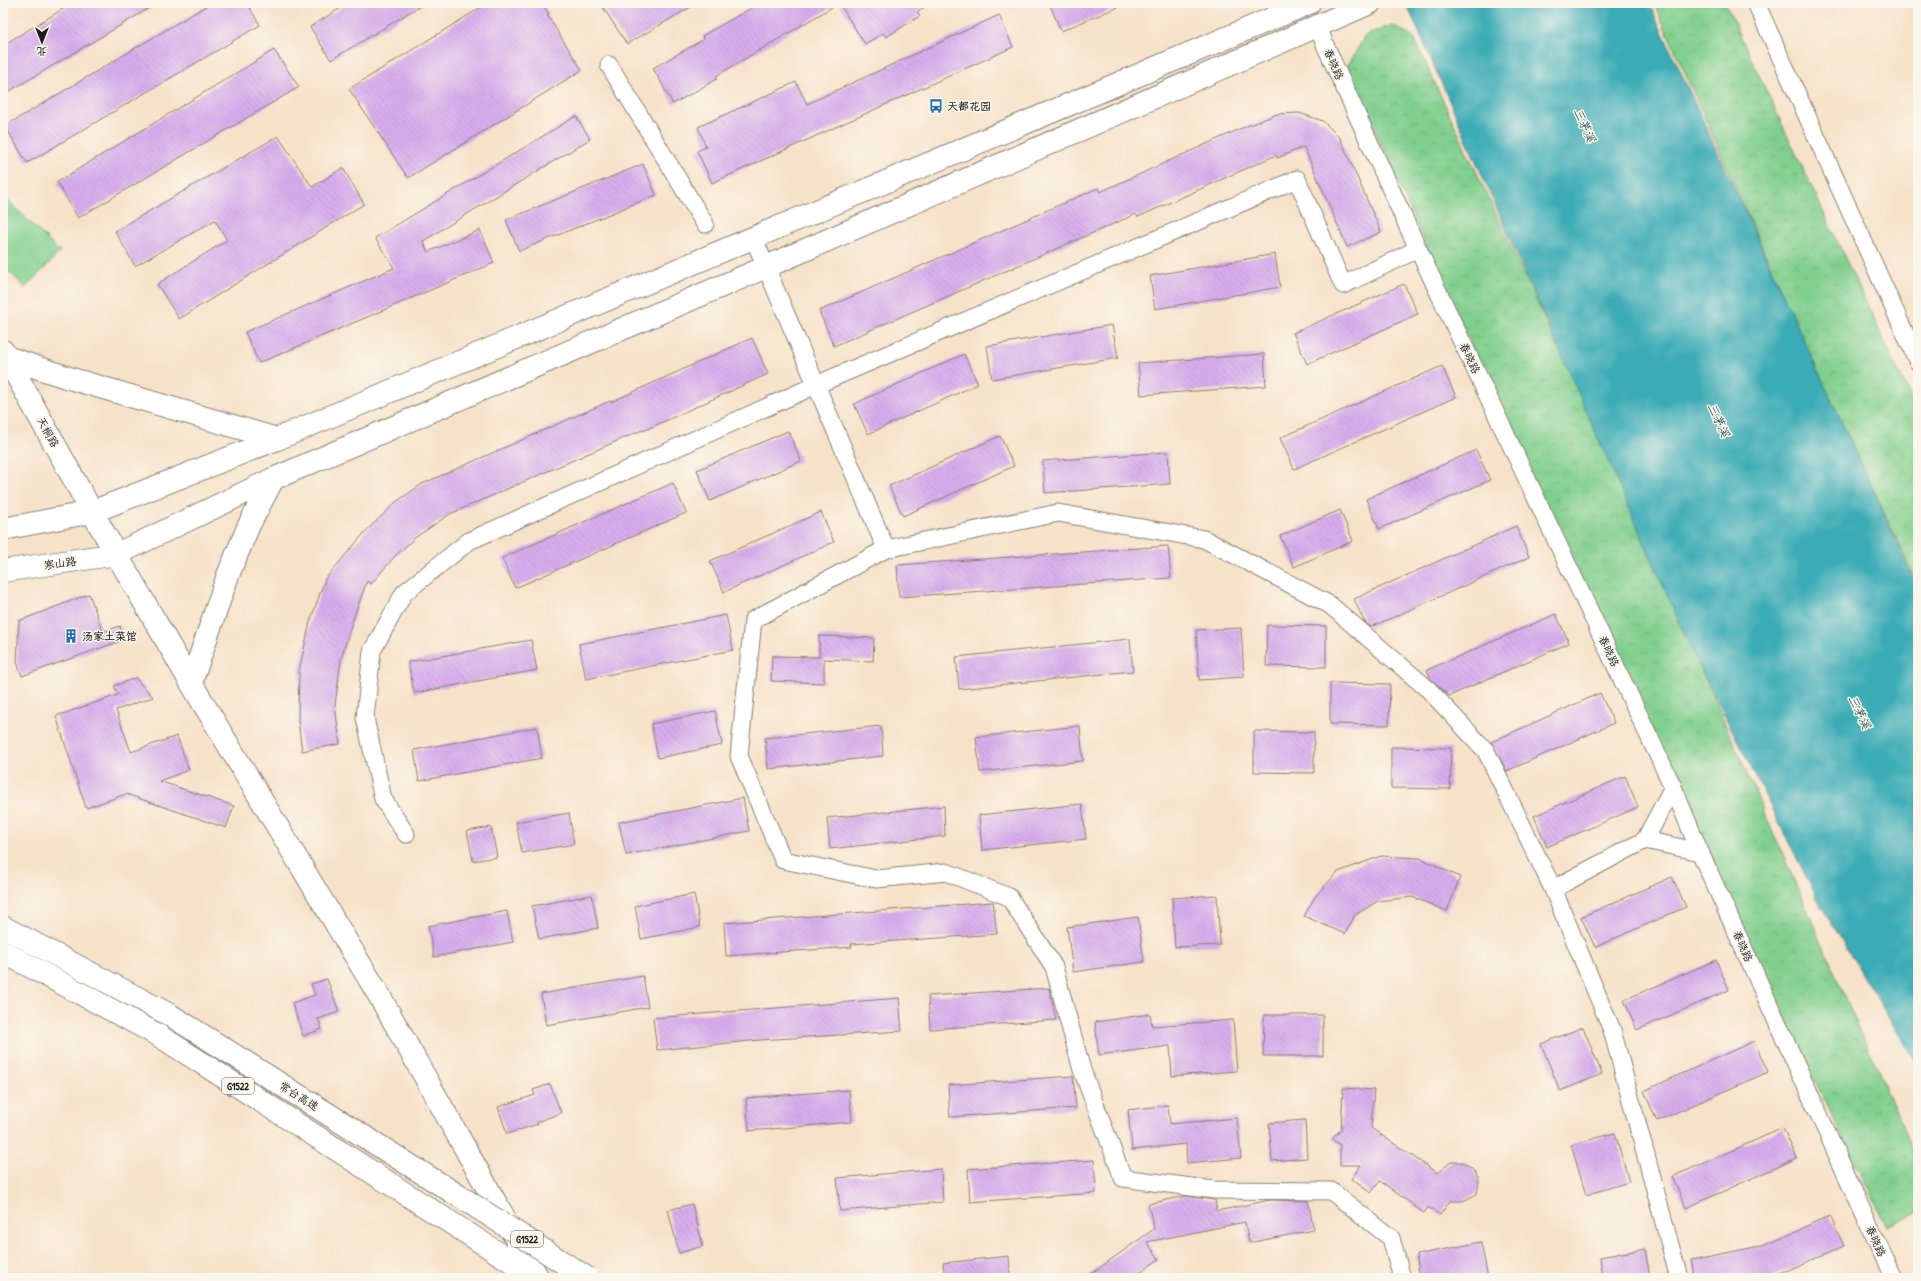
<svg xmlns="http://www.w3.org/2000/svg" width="1921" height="1281" font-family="'Patrick Hand','LXGW WenKai TC',sans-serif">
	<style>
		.park { fill: url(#park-crowns); stroke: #4e7655 }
		.pitch { fill: #81cf8e; stroke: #4e7655 }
		.water { fill: #3aabb5; stroke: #2b6468 }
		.building { fill: url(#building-back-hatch) }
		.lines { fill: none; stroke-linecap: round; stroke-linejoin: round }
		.minor-casing { stroke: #897f72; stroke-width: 19 }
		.major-casing { stroke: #897f72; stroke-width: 24 }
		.highway-casing { stroke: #897f72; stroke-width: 24 }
		.minor { stroke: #fff; stroke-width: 17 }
		.major { stroke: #fff; stroke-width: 22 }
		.highway { stroke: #fff; stroke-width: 22 }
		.highway-bridge-casing { stroke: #897f72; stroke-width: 24; stroke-linecap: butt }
		.highway-bridge { stroke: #fff; stroke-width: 22 }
		.labels { text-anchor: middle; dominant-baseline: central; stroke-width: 3; stroke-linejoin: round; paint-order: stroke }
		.shield { fill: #fbf7ec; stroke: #5f5e5a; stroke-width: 1 }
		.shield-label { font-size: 10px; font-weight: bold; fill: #1c1c1c }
		.street-label { font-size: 11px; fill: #1c1c1c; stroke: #fbf7ec }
		.poi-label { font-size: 11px; font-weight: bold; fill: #1c1c1c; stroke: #fbf7ec; text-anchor: start }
		.water-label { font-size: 12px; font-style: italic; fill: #2a5c61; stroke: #fbf7ec }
	</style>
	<defs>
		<pattern id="park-crowns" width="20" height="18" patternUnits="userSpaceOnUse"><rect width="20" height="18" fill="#81cf8e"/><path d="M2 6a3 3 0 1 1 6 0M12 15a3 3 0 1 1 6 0" fill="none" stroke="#6fb17a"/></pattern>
		<pattern id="building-back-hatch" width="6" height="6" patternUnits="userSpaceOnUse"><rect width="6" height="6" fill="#d8aded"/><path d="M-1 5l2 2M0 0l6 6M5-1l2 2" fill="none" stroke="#b994cb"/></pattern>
	</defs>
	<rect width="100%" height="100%" fill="#fbf7ec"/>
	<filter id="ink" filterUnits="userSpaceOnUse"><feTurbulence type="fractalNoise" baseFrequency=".025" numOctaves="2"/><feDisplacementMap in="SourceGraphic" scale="8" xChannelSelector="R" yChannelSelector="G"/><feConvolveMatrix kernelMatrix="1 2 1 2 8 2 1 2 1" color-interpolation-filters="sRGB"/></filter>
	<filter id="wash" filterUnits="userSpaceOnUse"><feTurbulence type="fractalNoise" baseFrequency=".012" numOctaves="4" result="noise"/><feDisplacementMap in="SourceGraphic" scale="16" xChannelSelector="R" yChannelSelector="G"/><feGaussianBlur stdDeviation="0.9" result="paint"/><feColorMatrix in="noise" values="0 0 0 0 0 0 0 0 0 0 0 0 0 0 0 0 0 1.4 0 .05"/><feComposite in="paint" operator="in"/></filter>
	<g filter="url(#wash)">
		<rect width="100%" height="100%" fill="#f6e2c9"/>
		<g class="park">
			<path d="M1654,3H1725L1918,413V584L1803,340Z"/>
			<path d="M1391,25L1413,36L1583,401L1918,1162V1212L1887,1226L1701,853L1427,248L1347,67L1365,36Z"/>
		</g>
		<path class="pitch" d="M3,195L60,252L25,288L3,265Z"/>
		<path class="water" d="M1406,3H1649L1918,588V1066L1821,906L1692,651Z"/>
		<g id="blocks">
			<g class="building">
				<path d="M73,3H158L3,95V45Z"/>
				<path d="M211,3H247L260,25L27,163L5,126Z"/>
				<path d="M349,3H425L331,60L310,27Z"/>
				<path d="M488,3H542L549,14L547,15L582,70L408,178L349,89Z"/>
				<path d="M600,3H698L627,44Z"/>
				<path d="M760,3H931L917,12L920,16L886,37L883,33L865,44L839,3L716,76L717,79L673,104L653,68L704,39L702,36Z"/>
				<path d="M1049,3H1128L1061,31Z"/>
				<path d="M999,15L1013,47L712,183L697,151L706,147L698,127L796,82L807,104Z"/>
				<path d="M274,50L299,87L78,218L57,182Z"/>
				<path d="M1299,113L1323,121L1340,138L1381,232L1347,247L1304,147L1277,158L1276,155L1138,217L1136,214L834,346L819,311L1098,188L1100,192L1242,128L1277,114Z"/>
				<path d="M576,116L590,139L423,241L428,252L480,230L494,263L259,363L245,332L394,268L375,238Z"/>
				<path d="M278,136L312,187L343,168L364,204L179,319L157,284L227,240L215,220L135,266L115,231Z"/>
				<path d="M643,164L656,195L519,251L506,220Z"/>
				<path d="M1275,254L1280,287L1155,309L1150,276Z"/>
				<path d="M1404,284L1418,314L1307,364L1293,333Z"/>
				<path d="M1112,325L1118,358L992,379L987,346Z"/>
				<path d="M752,338L768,374L643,431L642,430L450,514L416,537L395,556L371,584L367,581L352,622L341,659L335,705L340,744L302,751L298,720L299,671L310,622L325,579L366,531L396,502L422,484L610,401L611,402Z"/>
				<path d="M964,354L978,384L868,434L854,404Z"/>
				<path d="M1264,354L1266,386L1141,395L1138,363Z"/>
				<path d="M1442,366L1456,397L1294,469L1280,438Z"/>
				<path d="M788,431L801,461L710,501L697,470Z"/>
				<path d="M1000,436L1014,466L903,516L889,486Z"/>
				<path d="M1476,450L1490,480L1379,529L1366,499Z"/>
				<path d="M1168,452L1170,484L1045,493L1043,461Z"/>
				<path d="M673,483L686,513L515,588L502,558Z"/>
				<path d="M1340,510L1353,541L1294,567L1280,536Z"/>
				<path d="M821,512L834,542L724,592L710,561Z"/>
				<path d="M1516,526L1529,557L1371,627L1364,621L1354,599Z"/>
				<path d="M1168,546L1171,578L899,597L897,565Z"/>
				<path d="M89,594L103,632L120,626L123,640L22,676L17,662L19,621Z"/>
				<path d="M1556,614L1569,643L1449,696L1431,679L1427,670Z"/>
				<path d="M726,615L733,650L586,679L579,644Z"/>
				<path d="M1267,625L1326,626V667L1266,666Z"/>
				<path d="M1241,628L1244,677L1199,680L1196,630Z"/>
				<path d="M819,636L874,638L873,661L824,659V683L771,681L772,656L819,657Z"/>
				<path d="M1130,639L1133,671L959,689L956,657Z"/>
				<path d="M531,640L537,670L414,693L408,662Z"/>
				<path d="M135,678L153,697L116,710L131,752L177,736L189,770L159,781L234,806L226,828L126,794L86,808L56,716L118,695L114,686Z"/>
				<path d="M1330,683L1390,684L1389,725L1330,724Z"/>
				<path d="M1600,693L1614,723L1507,771L1491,742Z"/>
				<path d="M715,711L722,745L658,758L651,724Z"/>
				<path d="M881,726L883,756L768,769L765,738Z"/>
				<path d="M1080,726L1083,761L980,772L976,737Z"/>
				<path d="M537,727L542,758L419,781L414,750Z"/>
				<path d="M1254,731L1314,732V773L1254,772Z"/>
				<path d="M1391,747L1451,748L1450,789L1391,788Z"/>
				<path d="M1625,776L1638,807L1547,847L1534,816Z"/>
				<path d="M743,798L749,831L626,855L619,822Z"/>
				<path d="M1082,804L1086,839L982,850L979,815Z"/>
				<path d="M944,806L945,836L830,849L827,818Z"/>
				<path d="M569,813L574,844L522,853L516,822Z"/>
				<path d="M491,827L497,857L473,861L467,831Z"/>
				<path d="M1381,856L1420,858L1460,877L1447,911L1412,897L1378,901L1355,915L1345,934L1304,916L1316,895L1338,872Z"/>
				<path d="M1672,877L1686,907L1595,947L1581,917Z"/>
				<path d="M694,894L700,927L641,939L635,906Z"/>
				<path d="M592,895L598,928L539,939L532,906Z"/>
				<path d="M1217,895L1220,945L1175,947L1172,898Z"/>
				<path d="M993,902L997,934L851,944L852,947L726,956L724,923Z"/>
				<path d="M507,911L513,942L434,957L428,926Z"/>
				<path d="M1138,917L1144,962L1073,972L1067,927Z"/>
				<path d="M1716,960L1729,990L1637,1030L1624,1000Z"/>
				<path d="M643,976L648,1007L546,1025L541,994Z"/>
				<path d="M327,979L339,1012L318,1019L322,1029L303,1036L292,1003L315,995L311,984Z"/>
				<path d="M1049,988L1056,1020L930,1029L928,996Z"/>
				<path d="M899,998L902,1031L760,1040L657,1050L653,1018Z"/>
				<path d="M1150,1014L1152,1026L1233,1020L1237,1071L1172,1076L1170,1046L1099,1055L1095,1022Z"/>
				<path d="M1264,1015H1323V1056H1263Z"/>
				<path d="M1583,1027L1602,1074L1560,1091L1541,1044Z"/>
				<path d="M1754,1041L1768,1072L1657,1121L1644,1091Z"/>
				<path d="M1073,1076L1076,1108L950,1117L948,1085Z"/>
				<path d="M550,1084L561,1113L537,1122L538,1124L507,1134L498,1107L535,1095L533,1090Z"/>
				<path d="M1343,1088L1374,1090L1371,1128L1437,1173L1451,1162H1463L1475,1170L1479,1181L1477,1194L1463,1201H1450L1440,1215L1428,1207L1424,1213L1380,1181L1371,1193L1351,1179L1361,1165H1340V1145L1332,1139L1341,1130Z"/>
				<path d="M849,1090L852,1122L749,1131L746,1098Z"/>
				<path d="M1168,1105L1170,1124L1237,1118L1241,1158L1187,1163L1186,1144L1132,1150L1128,1110Z"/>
				<path d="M1305,1120L1307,1158L1272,1161L1269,1123Z"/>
				<path d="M1783,1128L1797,1158L1686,1208L1672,1177Z"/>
				<path d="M1615,1133L1629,1182L1586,1195L1571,1145Z"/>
				<path d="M1094,1160L1096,1193L970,1202L968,1169Z"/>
				<path d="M941,1169L943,1202L840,1211L837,1178Z"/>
				<path d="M1186,1196L1215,1200L1217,1211L1270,1200L1308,1201L1314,1230L1249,1243L1245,1222L1147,1242L1159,1259L1132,1278H1085L1154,1229L1148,1204Z"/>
				<path d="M692,1204L703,1246L679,1253L668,1210Z"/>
				<path d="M1830,1216L1844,1246L1770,1278H1695L1691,1260L1760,1246Z"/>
				<path d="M1481,1242L1488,1278H1420L1416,1255Z"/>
				<path d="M1645,1249L1650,1278H1603L1600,1257Z"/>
				<path d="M1009,1256L1010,1278H945L943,1263Z"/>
			</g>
		</g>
	</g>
	<g filter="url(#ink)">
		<use href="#blocks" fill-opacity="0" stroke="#897f72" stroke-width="1"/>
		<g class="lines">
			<defs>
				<g id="minor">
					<path d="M1756,3L1918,362"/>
					<path d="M1318,27L1326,47L1418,249L1673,787L1700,852L1893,1278"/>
					<path d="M609,65L705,224"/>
					<path d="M754,239L886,549"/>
					<path d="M1673,787L1645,840L1700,852"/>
					<path d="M406,834L383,799L365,718L372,651L404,593L469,541L816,385L1297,179L1343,285L1418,249"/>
					<path d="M1553,889L1645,840"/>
					<path d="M1402,1278L1391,1238L1331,1191L1214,1190L1123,1178L1082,1070L1054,967L1009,897L946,872L876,879L783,860L739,756L753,620L886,549L1058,513L1204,539L1330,605L1429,690L1486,751L1553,889L1612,1030L1679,1278"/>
				</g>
				<g id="major">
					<path d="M3,351L92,512L191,683L380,997L538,1278"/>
					<path d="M6,357L69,378L277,439"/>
					<path d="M3,529L92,512L277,439L1309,3"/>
					<path d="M3,571L117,554L273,479L766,267L1370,3"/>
					<path d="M191,683L228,575L249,525L273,479"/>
				</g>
				<g id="highway">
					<path d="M3,927L170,1015L467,1201"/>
					<path d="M3,952L158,1035L537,1278"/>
				</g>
			</defs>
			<use href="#minor" class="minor-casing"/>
			<use href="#major" class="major-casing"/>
			<use href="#highway" class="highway-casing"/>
			<use href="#minor" class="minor"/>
			<use href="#major" class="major"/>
			<use href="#highway" class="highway"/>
			<defs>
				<path id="highway-bridge" d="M467,1201L587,1278"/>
			</defs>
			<use href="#highway-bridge" class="highway-bridge-casing"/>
			<use href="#highway-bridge" class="highway-bridge"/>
		</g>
	</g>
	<defs>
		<symbol id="bus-bare" viewBox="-9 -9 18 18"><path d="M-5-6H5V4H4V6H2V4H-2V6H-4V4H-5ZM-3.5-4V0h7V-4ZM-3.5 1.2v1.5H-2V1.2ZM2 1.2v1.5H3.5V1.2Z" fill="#1f6fb2" stroke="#fbf7ec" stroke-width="2.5" paint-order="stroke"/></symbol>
		<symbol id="building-bare" viewBox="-9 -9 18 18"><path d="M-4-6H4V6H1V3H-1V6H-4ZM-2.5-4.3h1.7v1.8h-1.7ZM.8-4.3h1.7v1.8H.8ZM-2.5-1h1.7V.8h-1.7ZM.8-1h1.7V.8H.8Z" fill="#1f6fb2" stroke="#fbf7ec" stroke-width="2.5" paint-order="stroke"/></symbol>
	</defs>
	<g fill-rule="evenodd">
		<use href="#bus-bare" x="926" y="96" width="20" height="20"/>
		<use href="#building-bare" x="61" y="626" width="20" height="20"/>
	</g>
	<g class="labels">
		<g class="shield">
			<rect x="222" y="1078" width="32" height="16" rx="3"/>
			<rect x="511" y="1231" width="32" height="16" rx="3"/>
		</g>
		<g class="shield-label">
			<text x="238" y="1086">G1522</text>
			<text x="527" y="1239">G1522</text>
		</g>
		<g class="street-label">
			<text transform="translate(1334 64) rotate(66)">春晓路</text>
			<text transform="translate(1470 358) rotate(65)">春晓路</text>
			<text transform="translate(48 432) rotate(61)">天桐路</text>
			<text transform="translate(60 563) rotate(-8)">寒山路</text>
			<text transform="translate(1609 651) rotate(65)">春晓路</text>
			<text transform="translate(1743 946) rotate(66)">春晓路</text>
			<text transform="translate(299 1096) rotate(32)">常台高速</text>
			<text transform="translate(1876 1241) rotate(66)">春晓路</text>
		</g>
		<g class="poi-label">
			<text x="947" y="106">天都花园</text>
			<text x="82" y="636">汤家土菜馆</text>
		</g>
		<g class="water-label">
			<text transform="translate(1585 125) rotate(66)">三茅溪</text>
			<text transform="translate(1719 420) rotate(65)">三茅溪</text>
			<text transform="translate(1860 712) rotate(64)">三茅溪</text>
		</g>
	</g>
	<rect width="1921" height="1281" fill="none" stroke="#fbf7ec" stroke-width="16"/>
	<g transform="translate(42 42) rotate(180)" stroke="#fbf7ec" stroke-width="3" paint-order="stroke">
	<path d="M0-3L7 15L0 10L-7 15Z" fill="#1c1c1c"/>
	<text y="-6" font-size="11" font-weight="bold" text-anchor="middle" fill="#1c1c1c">北</text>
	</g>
</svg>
